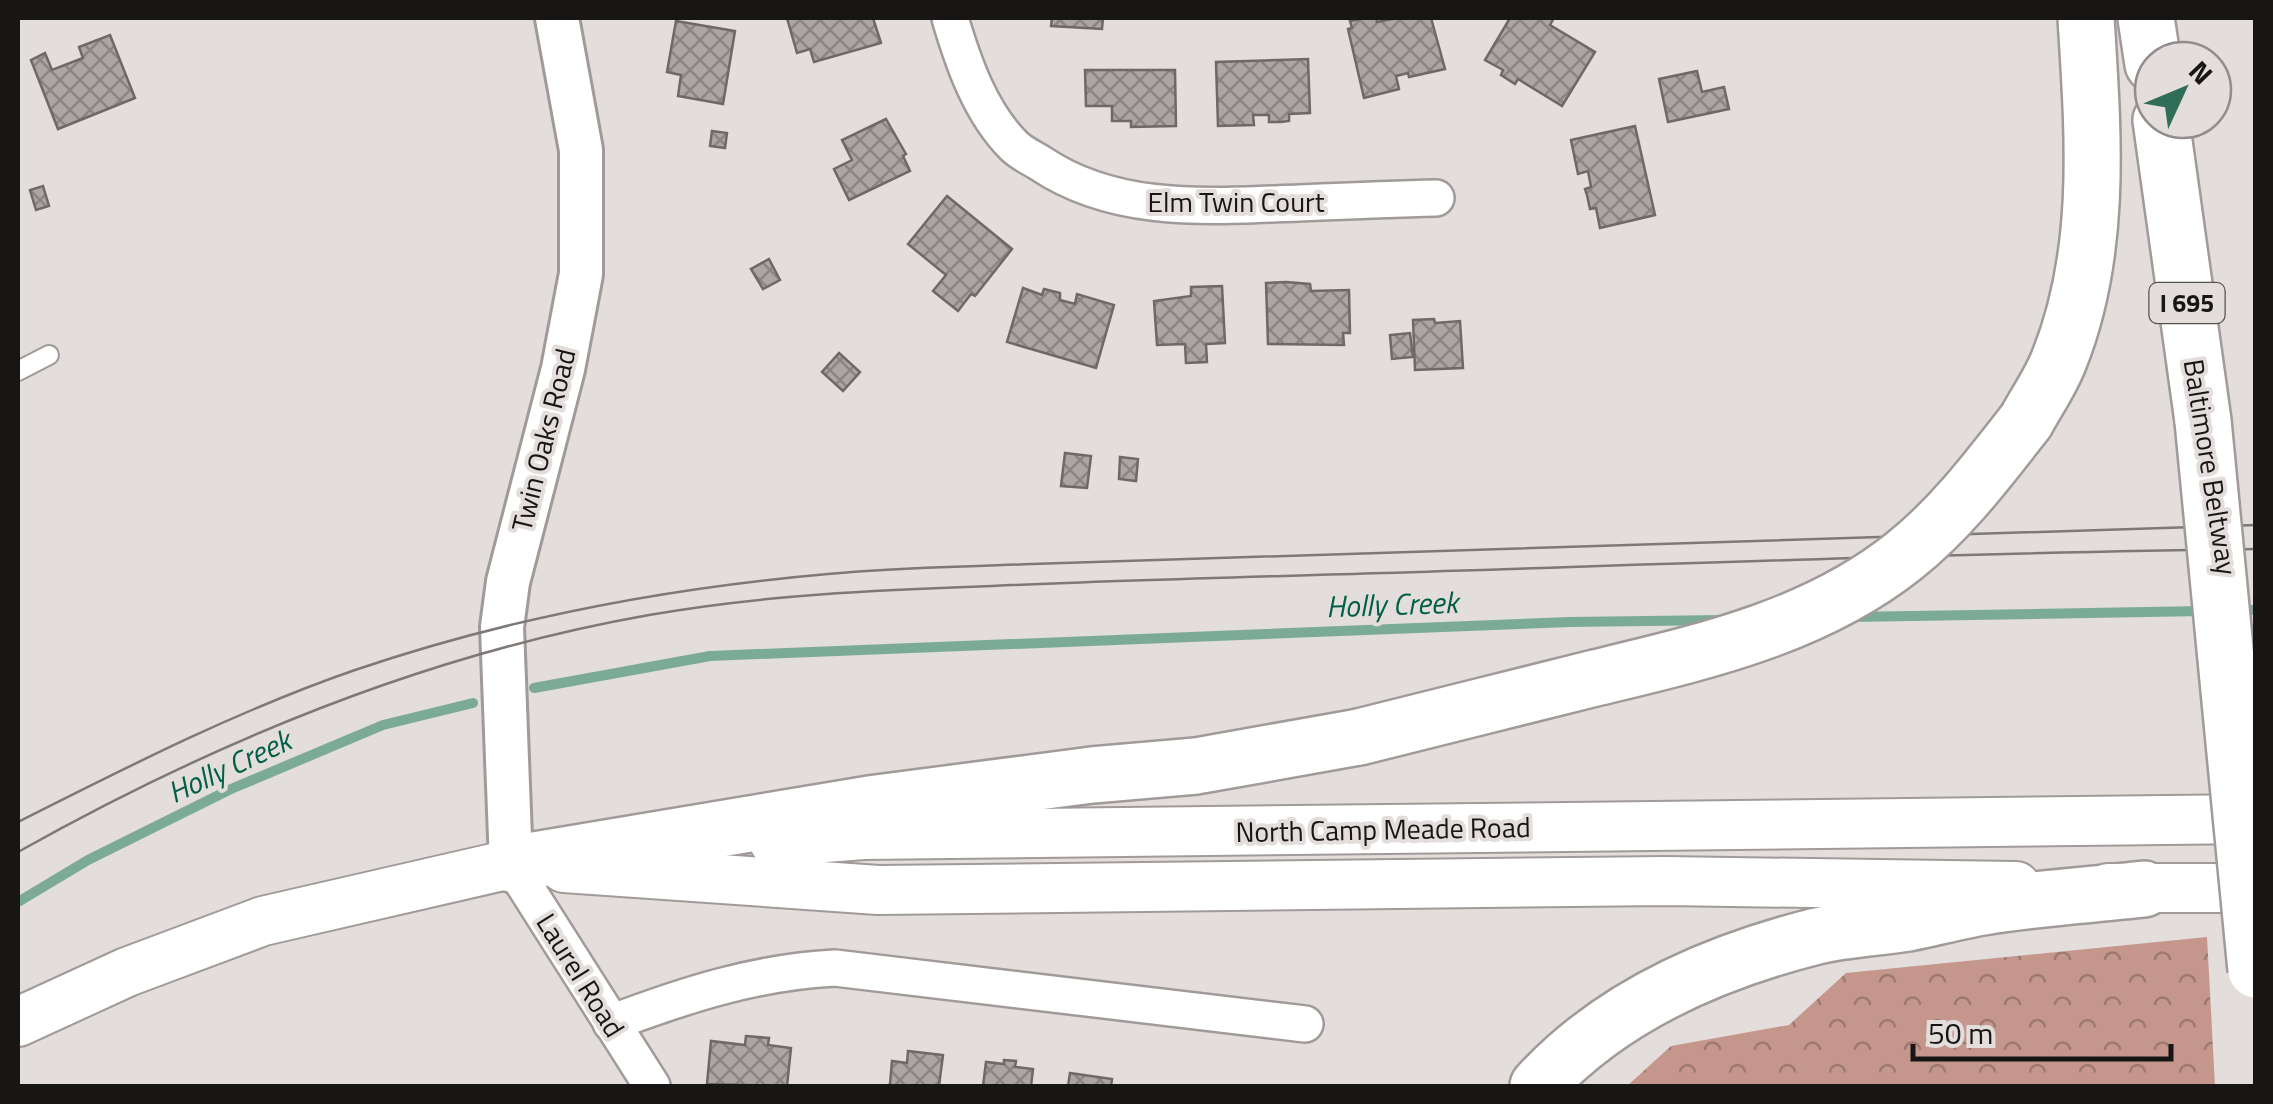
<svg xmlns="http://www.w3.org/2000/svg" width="2273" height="1104" font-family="'Titillium Web',sans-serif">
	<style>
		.forest { fill: url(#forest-crowns) }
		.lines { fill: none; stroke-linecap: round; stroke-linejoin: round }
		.stream { stroke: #7baa98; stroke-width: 10 }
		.building { fill: url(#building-cross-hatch); stroke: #6e6867; stroke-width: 2.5 }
		.service-casing { stroke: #a09a99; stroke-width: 22 }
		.minor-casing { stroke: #a09a99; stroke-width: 40 }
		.tertiary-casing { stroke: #a09a99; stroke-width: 48 }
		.secondary-casing { stroke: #a09a99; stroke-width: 52 }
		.motorway-casing { stroke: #a09a99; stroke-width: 60 }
		.service { stroke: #fff; stroke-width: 18 }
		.minor { stroke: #fff; stroke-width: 35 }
		.tertiary { stroke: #fff; stroke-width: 42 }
		.secondary { stroke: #fff; stroke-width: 48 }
		.motorway { stroke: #fff; stroke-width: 55 }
		.tram { stroke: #7d7977; stroke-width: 2.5 }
		.motorway-bridge-casing { stroke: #a09a99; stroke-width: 60; stroke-linecap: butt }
		.motorway-bridge { stroke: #fff; stroke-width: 55 }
		.labels { text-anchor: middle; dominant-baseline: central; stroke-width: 8; stroke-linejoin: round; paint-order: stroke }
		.shield { fill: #e3dddb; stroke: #555250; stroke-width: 2.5 }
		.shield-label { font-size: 25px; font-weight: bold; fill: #181615 }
		.street-label { font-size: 28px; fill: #181615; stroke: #e3dddb }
		.water-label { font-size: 30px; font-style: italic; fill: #005f48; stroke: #e3dddb }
	</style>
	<defs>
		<pattern id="forest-crowns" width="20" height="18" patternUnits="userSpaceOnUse" patternTransform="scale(2.5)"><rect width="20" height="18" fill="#c4968c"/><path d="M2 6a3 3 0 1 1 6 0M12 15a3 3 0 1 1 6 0" fill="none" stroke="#9e7971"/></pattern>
		<pattern id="building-cross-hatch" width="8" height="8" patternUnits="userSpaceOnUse" patternTransform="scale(2.5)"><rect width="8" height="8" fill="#aba5a3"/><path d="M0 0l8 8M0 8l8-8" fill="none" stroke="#8a8584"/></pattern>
	</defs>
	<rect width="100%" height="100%" fill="#e3dddb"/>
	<path class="forest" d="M2207,937L2215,1086H1627L1671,1046L1789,1025L1846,973Z"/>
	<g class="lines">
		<g class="stream">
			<path d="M2236,610H2256"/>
			<path d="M1851,617L2204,611"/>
			<path d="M534,688L710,656L1569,622L1724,620"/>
			<path d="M18,902L88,860L231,789L383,725L473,703"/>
		</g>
	</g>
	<g class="building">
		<path d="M787,18H873L881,43L814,62L810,49L797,53Z"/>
		<path d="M1052,18H1103L1102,29L1051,26Z"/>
		<path d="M1365,18H1376L1377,22L1397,18H1431L1445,69L1409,77L1408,73L1396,76L1399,89L1364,98L1348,29L1352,28L1350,21Z"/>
		<path d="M1510,18H1554L1550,25L1595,52L1562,106L1518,79L1515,84L1501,75L1503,70L1485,60Z"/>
		<path d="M676,21L735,31L723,104L678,96L681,75L667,72Z"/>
		<path d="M110,35L135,98L58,129L31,60L45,53L52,70L83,58L79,47Z"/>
		<path d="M1308,59L1310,113L1289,114V121L1281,122H1269V115H1253L1254,125L1218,126L1216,62Z"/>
		<path d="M1085,70H1175L1176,126L1131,127V121H1112V106H1086Z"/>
		<path d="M1697,71L1702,92L1724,87L1729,109L1668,122L1659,79Z"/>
		<path d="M886,119L906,154L903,156L910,171L849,200L834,169L852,160L842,140Z"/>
		<path d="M1635,126L1655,215L1600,228L1596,208L1590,209L1587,195L1585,189L1591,187L1588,171L1578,174L1571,140Z"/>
		<path d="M712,131L727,133L725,148L710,146Z"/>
		<path d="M43,186L49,206L36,210L30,190Z"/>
		<path d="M947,196L1012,249L975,296L971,294L958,311L933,291L946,275L908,244Z"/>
		<path d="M769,259L780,280L763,289L751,269Z"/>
		<path d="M1286,282L1310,284L1311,291L1349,290L1350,333H1343L1344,345L1268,344L1266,283Z"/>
		<path d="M1222,286L1225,343L1206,344L1207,362L1186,363L1185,344L1157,345L1154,301L1191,296V287Z"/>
		<path d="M1023,288L1042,295L1044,289L1060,293V300L1075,304L1077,294L1114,305L1096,368L1007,342Z"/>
		<path d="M1434,319L1435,323L1460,321L1463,368L1415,370L1413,320Z"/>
		<path d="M1410,333L1413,357L1392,359L1390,335Z"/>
		<path d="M839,353L860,372L843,391L822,372Z"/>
		<path d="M1065,453L1091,456L1087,488L1061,486Z"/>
		<path d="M1120,457L1138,459L1136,481L1119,479Z"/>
		<path d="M746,1036L769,1038L768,1045L791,1048L787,1086L707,1084L711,1041L745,1045Z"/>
		<path d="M908,1051L943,1055L939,1086H887L890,1084L892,1061L907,1063Z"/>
		<path d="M1004,1060L1016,1061L1015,1067L1033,1069L1031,1086H983L986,1062L1004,1064Z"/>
		<path d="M1070,1073L1112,1079L1111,1086H1068Z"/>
	</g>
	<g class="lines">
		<defs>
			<path id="service" d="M18,371L49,355"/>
			<g id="minor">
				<path d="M950,18C963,62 980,112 1014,146C1021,153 1032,158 1040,163C1117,215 1211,206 1299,203C1345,201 1391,199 1436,198"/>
				<path d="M511,864L652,1086"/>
				<path d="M611,1023C685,995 756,972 835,968L1305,1024"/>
			</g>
			<path id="tertiary" d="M511,864L502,627L508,582L563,369L581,274V150L557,18"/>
			<g id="secondary">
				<path d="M774,842L863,835L2256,819"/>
				<path d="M564,868L878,890L1666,881L2016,886"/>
				<path d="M2108,888H2256"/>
				<path d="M18,1022L127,972L263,921L511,864L548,861"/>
			</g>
			<g id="motorway">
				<path d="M2146,18L2153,64"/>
				<path d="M2161,120L2203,421"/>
				<path d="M2026,421C2037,401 2051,381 2059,360C2103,251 2093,132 2086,18"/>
				<path d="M511,864L869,804L1092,775L1196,766L1359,737"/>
				<path d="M1538,1086C1611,1006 1713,962 1817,936C1847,929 1878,928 1908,923C1934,918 1958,911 1983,907C2036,898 2090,895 2144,889"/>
			</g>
		</defs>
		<use href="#service" class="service-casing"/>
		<use href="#minor" class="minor-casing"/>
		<use href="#tertiary" class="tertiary-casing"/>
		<use href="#secondary" class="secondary-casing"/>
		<use href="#motorway" class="motorway-casing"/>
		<use href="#service" class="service"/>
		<use href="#minor" class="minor"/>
		<use href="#tertiary" class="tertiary"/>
		<use href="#secondary" class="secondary"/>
		<use href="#motorway" class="motorway"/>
		<g class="tram">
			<path d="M18,822C127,767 239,710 355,670C508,618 667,588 828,574C896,567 964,567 1032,564L2256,525"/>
			<path d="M18,852C214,742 427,654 649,615C763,595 877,590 992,586C1122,580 1253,577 1383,573C1674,564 1964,553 2256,549"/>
		</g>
		<defs>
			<g id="motorway-bridge">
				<path d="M2203,421L2256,970"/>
				<path d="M1359,737C1438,717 1516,698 1595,678C1703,652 1815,627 1904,556C1952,518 1989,468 2026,421"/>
			</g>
		</defs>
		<use href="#motorway-bridge" class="motorway-bridge-casing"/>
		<use href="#motorway-bridge" class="motorway-bridge"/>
	</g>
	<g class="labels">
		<rect class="shield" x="2149.5" y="283" width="75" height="40" rx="8"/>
		<g class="shield-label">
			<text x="2187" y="303">I 695</text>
		</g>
		<g class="street-label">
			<text x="1236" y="201">Elm Twin Court</text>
			<text transform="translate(543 440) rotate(-76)">Twin Oaks Road</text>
			<text transform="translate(2211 467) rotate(81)">Baltimore Beltway</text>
			<text transform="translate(1383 829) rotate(-1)">North Camp Meade Road</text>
			<text transform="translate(581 975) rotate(58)">Laurel Road</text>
		</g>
		<g class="water-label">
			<text transform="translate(1392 604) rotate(-2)">Holly Creek</text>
			<text transform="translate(229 766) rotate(-25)">Holly Creek</text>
		</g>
	</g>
	<rect width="2273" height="1104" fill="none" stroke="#181615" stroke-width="40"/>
	<g transform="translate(2183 90) rotate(46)"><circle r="48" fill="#e3dddb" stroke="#928d8c" stroke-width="2.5"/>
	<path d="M0-8L18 38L0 25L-18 38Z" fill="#306e59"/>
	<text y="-15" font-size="28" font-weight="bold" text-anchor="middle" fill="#181615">N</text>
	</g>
	<path d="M1913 1044v15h258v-15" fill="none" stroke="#181615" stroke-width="5"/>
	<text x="1928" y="1044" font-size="30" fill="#181615" stroke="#e3dddb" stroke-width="8" paint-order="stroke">50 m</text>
</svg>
